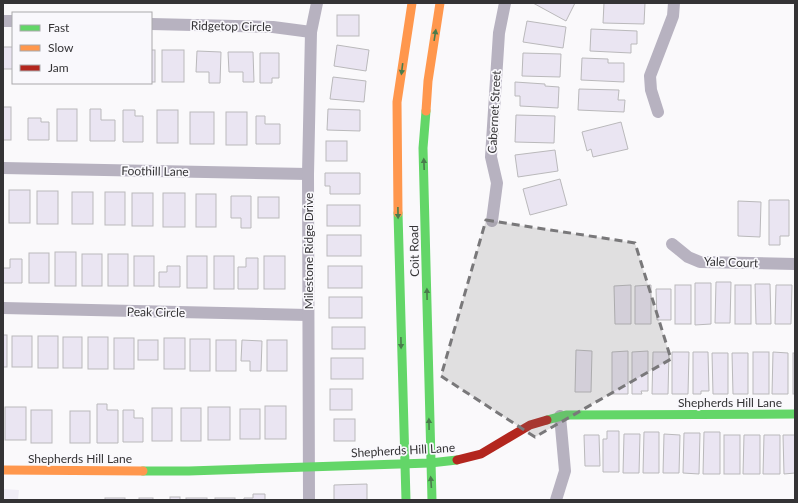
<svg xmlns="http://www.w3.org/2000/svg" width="798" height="503" font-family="Lato,sans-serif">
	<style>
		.built { fill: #f0edf5 }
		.building { fill: #eae5f2; stroke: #bab9bb }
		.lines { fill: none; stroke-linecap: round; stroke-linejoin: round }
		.street { stroke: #b7b2c0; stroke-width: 12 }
		.fast { stroke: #63d668; stroke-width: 9 }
		.slow { stroke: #ff974d; stroke-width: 9 }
		.jam { stroke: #b3261e; stroke-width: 9 }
		.oneway { fill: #497c4c }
		.marked { fill: #79787a; fill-opacity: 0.2; stroke: #79787a; stroke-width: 3; stroke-dasharray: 8 5; stroke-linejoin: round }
		.labels { text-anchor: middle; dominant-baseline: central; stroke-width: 3.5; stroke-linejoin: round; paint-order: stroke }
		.street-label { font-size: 12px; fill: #343335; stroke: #f9f8fc }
	</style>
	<rect width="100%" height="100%" fill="#faf9fb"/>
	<path class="built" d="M3,489L19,490L18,500H3Z"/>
	<g class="building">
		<path d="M533,3H575L566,21Z"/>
		<path d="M604,3H645L644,24L603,23Z"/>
		<rect x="337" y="15" width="22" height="21"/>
		<path d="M527,21L566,27L563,48L523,42Z"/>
		<path d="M591,29L637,31V44H631V53L590,51Z"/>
		<path d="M337,45L369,50L366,71L334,66Z"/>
		<rect x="3" y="47" width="10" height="22"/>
		<rect x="151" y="50" width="4" height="32"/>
		<rect x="162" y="50" width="22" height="32"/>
		<path d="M197,51L221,52L220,83H209V72H196Z"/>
		<path d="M228,52H253L254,82H243V72H229Z"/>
		<path d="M260,53H279V78H272V83H260Z"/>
		<path d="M523,53L561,54L560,77L522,76Z"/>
		<path d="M582,58L608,59V63H624V82L581,80Z"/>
		<path d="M333,77L366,81L364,102L330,99Z"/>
		<path d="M515,82L545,84V86L559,87L558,108L520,106V96H515Z"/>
		<path d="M579,89L619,90L618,100H625L624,112L578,110Z"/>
		<rect x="3" y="107" width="8" height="33"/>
		<rect x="57" y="109" width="20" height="32"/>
		<path d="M90,109H101V120H115V141H90Z"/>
		<path d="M328,109L360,110V131L327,130Z"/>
		<path d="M123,110H135V116H143V142H123Z"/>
		<rect x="157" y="110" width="21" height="33"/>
		<rect x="190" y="112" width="24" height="32"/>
		<rect x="226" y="112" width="21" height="33"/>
		<path d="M516,115L555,116L554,143L515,142Z"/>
		<path d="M256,116H265V124H280V144H256Z"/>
		<path d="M28,118H41V122H49V140H28Z"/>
		<path d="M621,122L628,149L593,157L591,149L587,151L582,132Z"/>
		<rect x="326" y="141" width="21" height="20"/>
		<path d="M555,150L558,171L518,177L515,155Z"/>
		<path d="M325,173H360V194H330V186H325Z"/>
		<path d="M560,179L567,205L530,215L523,189Z"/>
		<rect x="9" y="190" width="21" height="33"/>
		<rect x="37" y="191" width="21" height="33"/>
		<rect x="72" y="192" width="21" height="32"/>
		<rect x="105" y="192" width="20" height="33"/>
		<rect x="132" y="193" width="21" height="33"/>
		<rect x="163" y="193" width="22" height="34"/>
		<rect x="196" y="194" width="20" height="33"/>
		<path d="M231,196H251V228H241V218H231Z"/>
		<rect x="258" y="197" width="21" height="21"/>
		<path d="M769,200H789V236H780V245H769Z"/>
		<path d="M738,201L761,202L760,237L738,236Z"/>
		<rect x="327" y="205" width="33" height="21"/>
		<rect x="327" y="235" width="34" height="21"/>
		<rect x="55" y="252" width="21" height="34"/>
		<rect x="29" y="253" width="20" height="30"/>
		<rect x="82" y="254" width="20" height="32"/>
		<rect x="108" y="254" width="20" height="32"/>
		<rect x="134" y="256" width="20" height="30"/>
		<rect x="187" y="256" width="20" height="32"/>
		<rect x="214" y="256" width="20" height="33"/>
		<rect x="264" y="256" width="21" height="33"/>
		<path d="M246,258H258V289H238V267H246Z"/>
		<path d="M10,259H22V283H3V268H10Z"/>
		<path d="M167,266H180V287H159V272H167Z"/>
		<rect x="328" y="266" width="34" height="22"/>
		<path d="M716,282H731L730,323H715Z"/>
		<path d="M695,283H711V324L695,325Z"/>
		<path d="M755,284H770L771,324H756Z"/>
		<path d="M631,285V324H615L614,286Z"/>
		<path d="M651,285V324H635V286Z"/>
		<rect x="675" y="285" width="16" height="39"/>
		<rect x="735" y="285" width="16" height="39"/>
		<path d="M776,285H792L791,324H775Z"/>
		<path d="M656,289H671V320H657Z"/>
		<rect x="329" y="297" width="33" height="21"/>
		<rect x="332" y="327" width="33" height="22"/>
		<rect x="3" y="335" width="4" height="32"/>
		<rect x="12" y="336" width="20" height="31"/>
		<rect x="38" y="336" width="20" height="32"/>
		<rect x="63" y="337" width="19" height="31"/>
		<rect x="88" y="337" width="20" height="32"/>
		<rect x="114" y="338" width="20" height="31"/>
		<rect x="164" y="338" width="21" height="31"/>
		<rect x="190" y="339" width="20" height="32"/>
		<rect x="138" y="340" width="20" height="20"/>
		<rect x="216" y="340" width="20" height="31"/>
		<path d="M242,340L262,341L261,371H250V361H241Z"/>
		<rect x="267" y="340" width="20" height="31"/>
		<path d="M576,350L592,351L591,392H575Z"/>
		<path d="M628,351V394H612V352Z"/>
		<path d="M648,351V391H641L642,394H632V352Z"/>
		<path d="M653,352H669L668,394H652Z"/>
		<path d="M672,352H689L688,394H672Z"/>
		<path d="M693,352H708L709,391H701V394H693Z"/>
		<rect x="753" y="352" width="16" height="42"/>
		<path d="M773,352L788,353V394H772Z"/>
		<path d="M712,353H728V394H713Z"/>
		<path d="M732,353H748V394H733Z"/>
		<rect x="793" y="353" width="2" height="41"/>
		<rect x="331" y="358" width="32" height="21"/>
		<rect x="330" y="389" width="22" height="21"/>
		<path d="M97,404H107V410H118V443H97Z"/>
		<rect x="265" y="406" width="21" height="33"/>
		<rect x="5" y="407" width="21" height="33"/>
		<rect x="208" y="407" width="22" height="33"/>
		<rect x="152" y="408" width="20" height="33"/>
		<rect x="181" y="408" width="20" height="33"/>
		<rect x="240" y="409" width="20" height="30"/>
		<rect x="31" y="410" width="21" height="33"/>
		<path d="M123,410H134V418H143V442H123Z"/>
		<rect x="70" y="411" width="20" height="32"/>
		<rect x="334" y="419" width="21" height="22"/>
		<path d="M607,431H619V472H603V439H607Z"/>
		<path d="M644,432H659V473H643Z"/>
		<path d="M704,432H720V474H703Z"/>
		<path d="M684,433H700L699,474L683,473Z"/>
		<path d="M624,434H640L639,473H623Z"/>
		<path d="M664,434L680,435L679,473H663Z"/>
		<path d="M584,435H599L600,466H585Z"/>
		<rect x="724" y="435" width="16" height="39"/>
		<path d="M744,435H760V474H743Z"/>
		<path d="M764,435H780V474H763Z"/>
		<path d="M783,435H795V473L784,474Z"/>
		<path d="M367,484V500H334V485Z"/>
		<path d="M253,494H265V500H244V498H253Z"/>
		<rect x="170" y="497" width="10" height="3"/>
		<rect x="105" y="498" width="20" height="2"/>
		<rect x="139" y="498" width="14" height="2"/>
		<rect x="186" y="498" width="21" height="2"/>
		<rect x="215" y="498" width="20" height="2"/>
	</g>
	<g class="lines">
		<g class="street">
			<path d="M3,21H13"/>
			<path d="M151,24L273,27L311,32"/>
			<path d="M658,112L651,90L650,76L673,16L674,3"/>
			<path d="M3,168L308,174"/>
			<path d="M492,221L497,183L491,157L499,33L505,3"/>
			<path d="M672,244L688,257L700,262L795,264"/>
			<path d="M3,308L308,315"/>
			<path d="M309,500L308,174L311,32L317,3"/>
			<path d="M556,500L565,471L560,416"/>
		</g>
		<g class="fast">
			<path d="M426,111L423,148L432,500"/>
			<path d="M398,213L406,500"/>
			<path d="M547,420L566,415L795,414"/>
			<path d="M143,471H189L430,463L457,460"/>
		</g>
		<g class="slow">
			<path d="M426,111L428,81L440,3"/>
			<path d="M398,213L397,102L412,3"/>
			<path d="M3,470L143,471"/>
		</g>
		<path class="jam" d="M457,460L481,454L530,425L547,420"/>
	</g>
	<defs><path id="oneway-solid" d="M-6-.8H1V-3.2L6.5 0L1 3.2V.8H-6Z"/></defs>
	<g class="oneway">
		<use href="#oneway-solid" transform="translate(435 35) rotate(-81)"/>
		<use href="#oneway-solid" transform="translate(402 69) rotate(97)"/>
		<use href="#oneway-solid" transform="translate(424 164) rotate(-92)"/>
		<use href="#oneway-solid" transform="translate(398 213) rotate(89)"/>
		<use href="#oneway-solid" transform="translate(427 294) rotate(-91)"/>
		<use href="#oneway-solid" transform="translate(401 343) rotate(89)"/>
		<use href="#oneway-solid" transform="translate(429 424) rotate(-91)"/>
		<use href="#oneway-solid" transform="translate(431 482) rotate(-94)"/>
	</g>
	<path class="marked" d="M486,220L635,243L671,359L535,437L441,376Z"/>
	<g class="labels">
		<g class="street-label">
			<text transform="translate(231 26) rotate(1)">Ridgetop Circle</text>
			<text transform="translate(494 112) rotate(-87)">Cabernet Street</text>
			<text transform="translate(155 171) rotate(1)">Foothill Lane</text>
			<text transform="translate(308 251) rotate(-90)">Milestone Ridge Drive</text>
			<text transform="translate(414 251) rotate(-91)">Coit Road</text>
			<text transform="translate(731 262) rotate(2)">Yale Court</text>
			<text transform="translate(156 312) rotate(1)">Peak Circle</text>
			<text x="730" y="402">Shepherds Hill Lane</text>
			<text transform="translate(403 450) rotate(-3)">Shepherds Hill Lane</text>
			<text x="80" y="458">Shepherds Hill Lane</text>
		</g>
	</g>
	<rect width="798" height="503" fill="none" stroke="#343335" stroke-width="8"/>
	<rect x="12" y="12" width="140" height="72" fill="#f9f8fc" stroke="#aaa9ac"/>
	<rect x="20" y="25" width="20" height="6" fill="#63d668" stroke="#aaa9ac"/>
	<text x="48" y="32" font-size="12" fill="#343335">Fast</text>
	<rect x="20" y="45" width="20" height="6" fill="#ff974d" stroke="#aaa9ac"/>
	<text x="48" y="52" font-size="12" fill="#343335">Slow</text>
	<rect x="20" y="65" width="20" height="6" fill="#b3261e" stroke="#aaa9ac"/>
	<text x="48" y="72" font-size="12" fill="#343335">Jam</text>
</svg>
